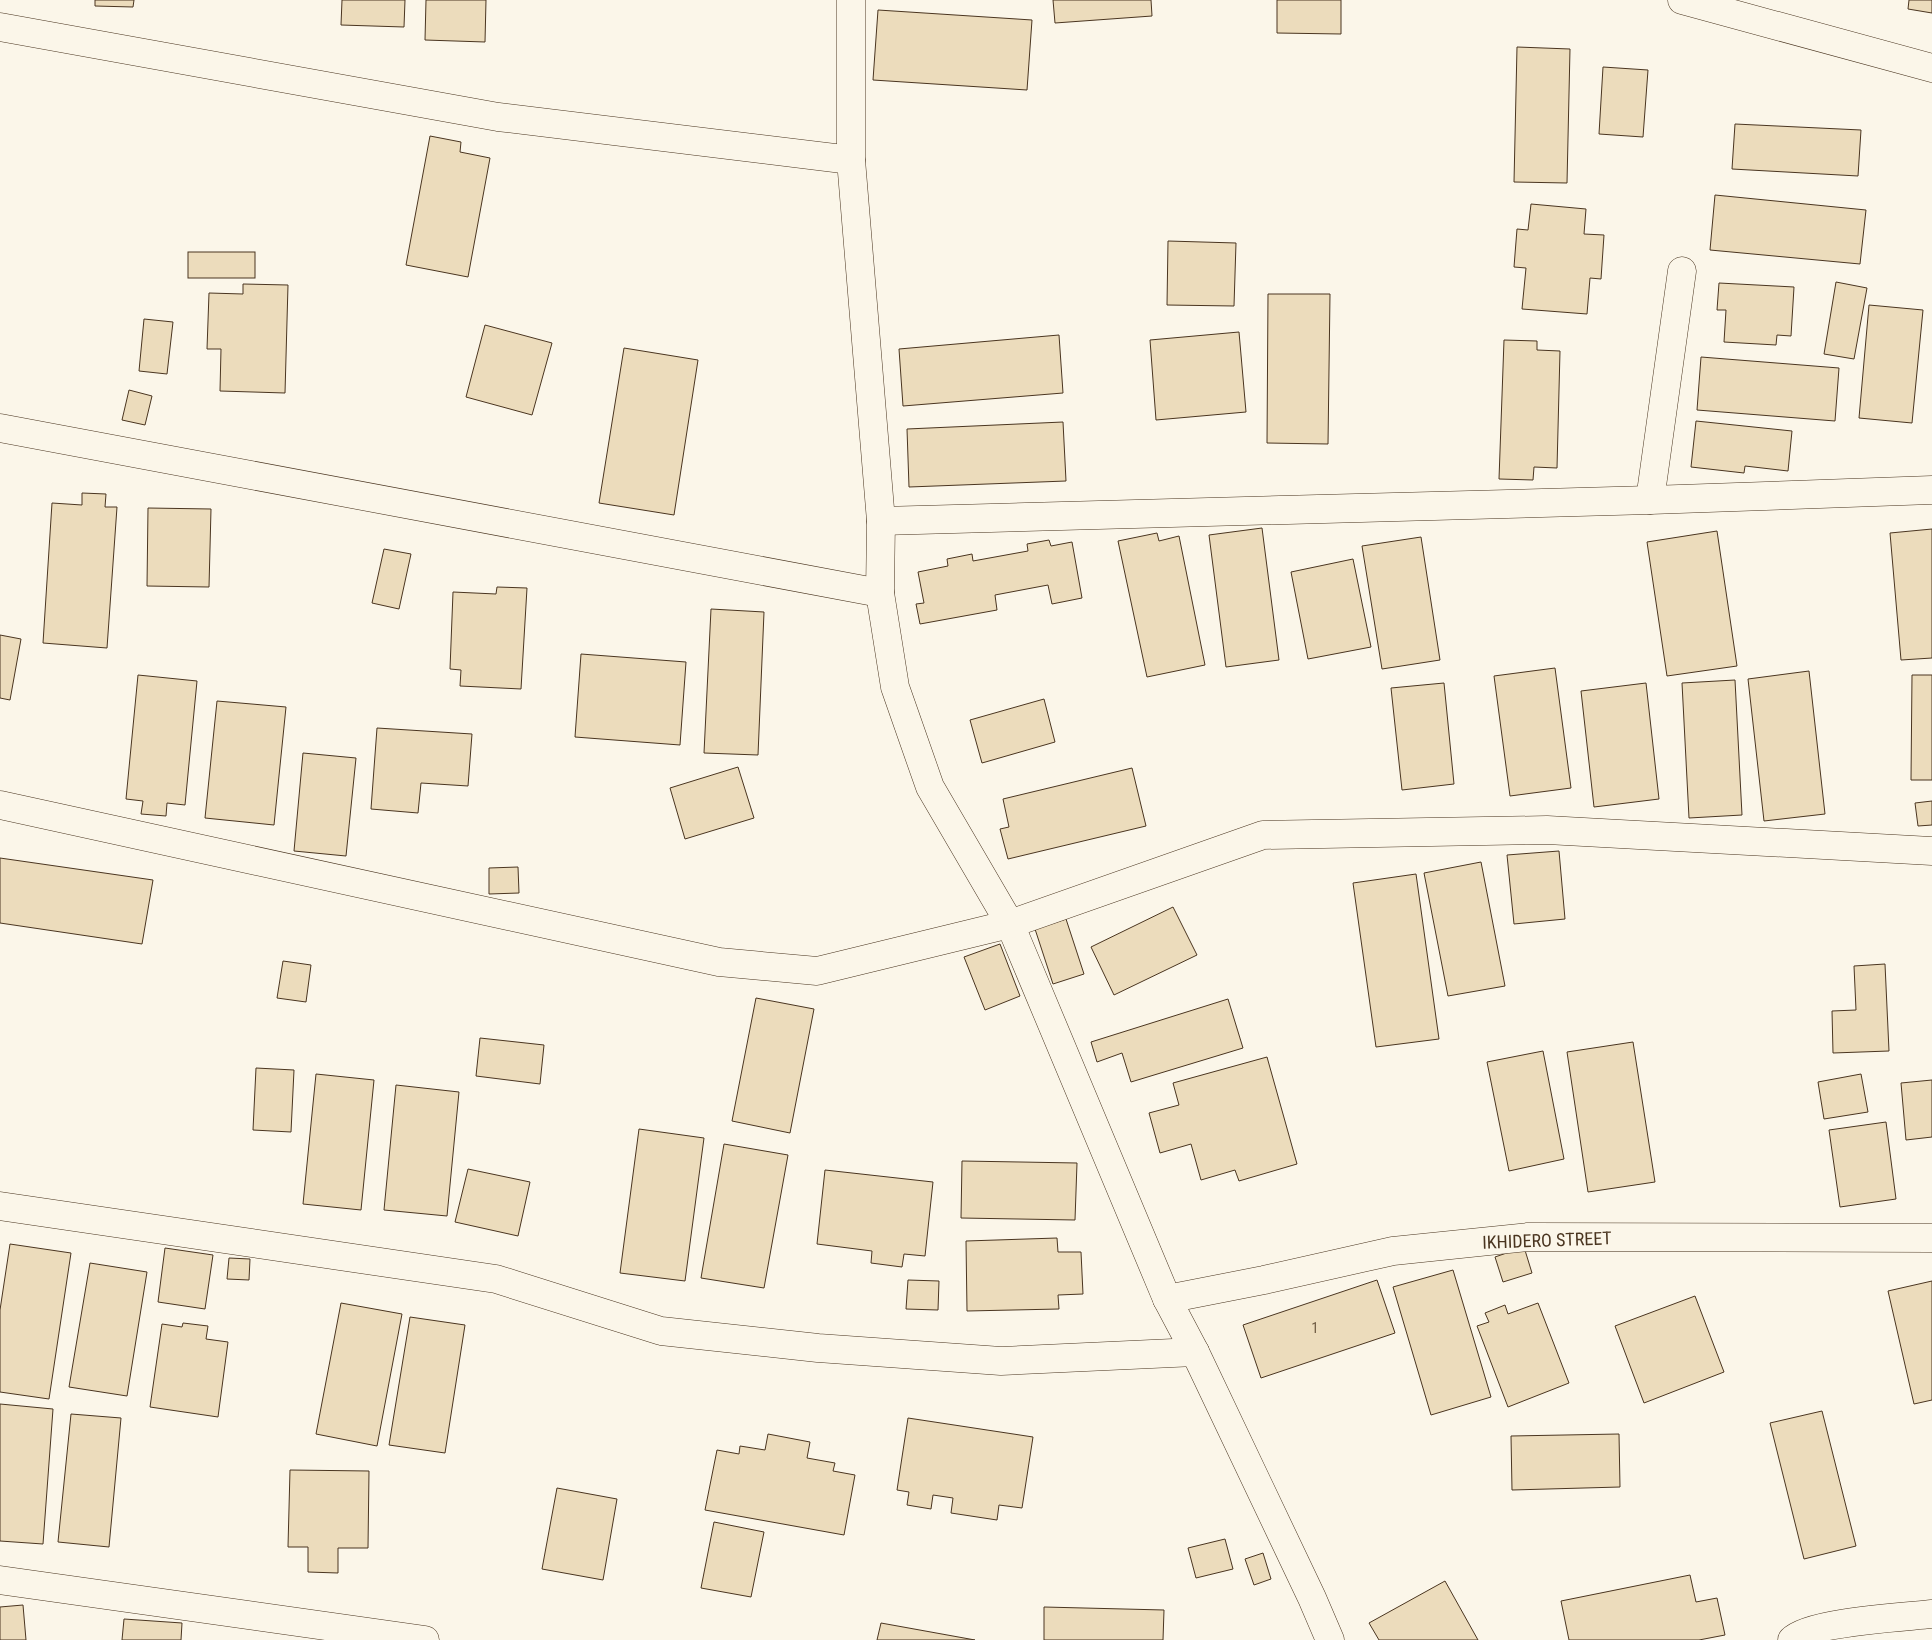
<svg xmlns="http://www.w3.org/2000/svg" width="1932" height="1640" font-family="'Roboto Condensed',sans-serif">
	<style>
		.building { fill: #ecdcbc; stroke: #4a3520 }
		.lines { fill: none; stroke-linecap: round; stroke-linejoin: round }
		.minor-casing { stroke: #4a3520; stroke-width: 29 }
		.minor { stroke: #fbf6e9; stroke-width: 28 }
		.labels { text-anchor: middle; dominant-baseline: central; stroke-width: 4; stroke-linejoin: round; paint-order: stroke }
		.number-label { font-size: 15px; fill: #725f47 }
		.street-label { font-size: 18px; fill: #4a3520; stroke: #fbf6e9 }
	</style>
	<rect width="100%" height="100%" fill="#fbf6e9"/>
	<g class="building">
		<path d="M95,0H134L133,7L95,6Z"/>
		<path d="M342,0H405L404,27L341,25Z"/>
		<path d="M426,0H486L485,42L425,40Z"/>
		<path d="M1053,0H1151L1152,16L1055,23Z"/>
		<path d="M1277,0H1341V34L1277,33Z"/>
		<path d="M1909,0H1932V13L1908,9Z"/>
		<path d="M878,10L1032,20L1027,90L873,80Z"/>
		<path d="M1517,47L1570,49L1567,183L1514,182Z"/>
		<path d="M1603,67L1648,70L1643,137L1599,134Z"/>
		<path d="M1735,124L1861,130L1858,176L1732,169Z"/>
		<path d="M430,136L461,142L460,152L490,158L468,277L406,265Z"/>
		<path d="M1715,195L1866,210L1860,264L1710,250Z"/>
		<path d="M1531,204L1586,209L1584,234L1604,235L1601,279L1590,278L1587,314L1522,309L1526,268L1514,267L1517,229L1528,230Z"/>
		<path d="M1168,241L1236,243L1234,306L1167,305Z"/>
		<rect x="188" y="252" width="67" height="26"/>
		<path d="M1836,282L1867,288L1854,359L1824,354Z"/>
		<path d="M1719,283L1794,287L1791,336L1777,335L1776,345L1724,342L1726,310H1717Z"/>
		<path d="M243,284L288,285L285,393L220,391L221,349H207L209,293L243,294Z"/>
		<path d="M1268,294H1330L1328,444L1267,443Z"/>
		<path d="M1869,305L1923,310L1912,423L1859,418Z"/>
		<path d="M144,319L173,322L167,374L139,371Z"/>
		<path d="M485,325L552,343L532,415L466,397Z"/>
		<path d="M1239,332L1246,412L1156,420L1150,340Z"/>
		<path d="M1059,335L1063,393L903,406L899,349Z"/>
		<path d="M1504,340L1537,341V350L1560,351L1557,468L1534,467L1533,480L1499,479Z"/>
		<path d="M624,348L698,360L674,515L599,503Z"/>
		<path d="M1701,357L1839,368L1835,421L1697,410Z"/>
		<path d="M129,390L152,396L145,425L122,420Z"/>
		<path d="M1696,421L1792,431L1788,471L1745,466L1744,473L1691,467Z"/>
		<path d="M1063,422L1066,481L909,487L907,429Z"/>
		<path d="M82,493L106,494L105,507H117L107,648L43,643L52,503L82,505Z"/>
		<path d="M148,508L211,509L209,587L147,586Z"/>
		<path d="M1262,528L1279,660L1226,667L1209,535Z"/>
		<path d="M1932,529V658L1901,660L1890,533Z"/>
		<path d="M1717,531L1737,666L1667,676L1647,542Z"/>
		<path d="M1157,533L1159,541L1179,536L1205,665L1147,677L1118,541Z"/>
		<path d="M1421,537L1440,660L1382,669L1362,546Z"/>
		<path d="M1049,540L1051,546L1072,542L1082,598L1052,604L1048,585L995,595L997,610L920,624L916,604L924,603L918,572L948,566L947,559L972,554L973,561L1028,551L1027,544Z"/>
		<path d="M384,549L411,554L399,609L372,603Z"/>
		<path d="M1353,559L1371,647L1308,659L1291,572Z"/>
		<path d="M497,587L527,588L521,689L460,686L461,670L450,669L453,592L496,594Z"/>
		<path d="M711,609L764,612L758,755L704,753Z"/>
		<path d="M0,635L21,639L10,700L0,698Z"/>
		<path d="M581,654L686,662L680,745L575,737Z"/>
		<path d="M1555,668L1571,788L1510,796L1494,676Z"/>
		<path d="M1809,671L1825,814L1764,821L1748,679Z"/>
		<path d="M138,675L197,681L185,805L167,803L166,816L141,814L143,801L126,799Z"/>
		<path d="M1912,675H1932V780H1911Z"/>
		<path d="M1735,680L1742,815L1689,818L1682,683Z"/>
		<path d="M1444,683L1454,784L1402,790L1391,688Z"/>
		<path d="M1646,683L1659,799L1594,807L1581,691Z"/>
		<path d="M1044,699L1055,742L982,763L970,720Z"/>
		<path d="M217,701L286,707L274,825L205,818Z"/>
		<path d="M377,728L472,734L468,786L421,783L418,813L371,809Z"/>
		<path d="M303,753L356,758L346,856L294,851Z"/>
		<path d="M738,767L754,818L685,839L670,788Z"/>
		<path d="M1132,768L1146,826L1008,859L1000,829L1009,827L1003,799Z"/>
		<path d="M1932,801V825L1918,826L1915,803Z"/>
		<path d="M1559,851L1565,919L1514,924L1507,855Z"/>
		<path d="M0,858L153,880L142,944L0,923Z"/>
		<path d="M1481,862L1505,986L1448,996L1424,873Z"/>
		<path d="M518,867L519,893L489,894V868Z"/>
		<path d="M1416,874L1439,1039L1376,1047L1353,883Z"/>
		<path d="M1173,907L1197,955L1114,995L1091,947Z"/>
		<path d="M1066,919L1084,974L1053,984L1035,929Z"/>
		<path d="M1000,944L1020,996L985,1010L964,957Z"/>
		<path d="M283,961L311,965L306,1002L277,998Z"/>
		<path d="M1885,964L1889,1051L1833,1053L1832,1011L1856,1010L1854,966Z"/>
		<path d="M756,998L814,1009L790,1133L732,1121Z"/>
		<path d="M1228,999L1243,1048L1131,1082L1122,1053L1097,1062L1091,1042Z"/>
		<path d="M480,1038L544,1045L540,1084L476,1076Z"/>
		<path d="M1633,1042L1655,1182L1588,1192L1567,1052Z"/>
		<path d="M1543,1051L1564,1159L1509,1171L1487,1062Z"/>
		<path d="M1267,1057L1297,1164L1239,1181L1235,1170L1201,1180L1191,1144L1160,1153L1149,1113L1179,1105L1173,1083Z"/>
		<path d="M256,1068L294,1070L291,1132L253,1130Z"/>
		<path d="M316,1074L374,1080L361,1210L303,1204Z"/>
		<path d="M1861,1074L1868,1112L1824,1119L1818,1082Z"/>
		<path d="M1932,1080V1137L1906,1140L1901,1083Z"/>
		<path d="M396,1085L459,1092L447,1216L384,1210Z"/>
		<path d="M1886,1122L1896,1199L1840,1207L1829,1130Z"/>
		<path d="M639,1129L704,1138L685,1281L620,1273Z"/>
		<path d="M724,1144L788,1155L764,1288L701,1278Z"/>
		<path d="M962,1161L1077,1163L1075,1220L961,1218Z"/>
		<path d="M468,1169L530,1182L518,1236L455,1222Z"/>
		<path d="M825,1170L933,1182L925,1256L904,1254L902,1267L871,1263L872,1251L817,1244Z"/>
		<path d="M1057,1238L1058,1252H1081L1083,1294L1058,1295L1059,1309L967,1311L966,1241Z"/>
		<path d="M10,1244L71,1253L49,1399L0,1392V1310Z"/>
		<path d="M1524,1247L1532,1273L1503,1282L1495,1257Z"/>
		<path d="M165,1248L213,1255L205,1309L158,1302Z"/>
		<path d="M229,1258L250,1259L249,1280L227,1279Z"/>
		<path d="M90,1263L147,1272L127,1396L69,1387Z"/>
		<path d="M1453,1270L1491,1397L1431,1415L1393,1287Z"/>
		<path d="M908,1280L939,1281L938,1310L906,1309Z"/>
		<path d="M1377,1280L1395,1333L1261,1378L1243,1325Z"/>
		<path d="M1932,1281V1400L1914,1404L1888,1291Z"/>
		<path d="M1695,1296L1724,1372L1644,1403L1615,1326Z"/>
		<path d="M341,1303L402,1314L377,1446L316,1434Z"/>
		<path d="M1538,1303L1569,1383L1508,1407L1477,1326L1489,1322L1485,1313L1505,1305L1508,1314Z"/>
		<path d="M410,1317L465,1325L445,1453L389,1445Z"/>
		<path d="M183,1323L208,1326L206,1339L228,1342L218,1417L150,1407L162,1324L182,1327Z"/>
		<path d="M0,1404L53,1409L43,1544L0,1541Z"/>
		<path d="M1822,1411L1856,1546L1804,1559L1770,1423Z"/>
		<path d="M71,1414L121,1418L109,1547L58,1542Z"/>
		<path d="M908,1418L1033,1437L1022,1508L999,1505L997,1520L951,1513L953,1498L933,1495L931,1509L907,1505L909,1492L897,1490Z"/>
		<path d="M768,1434L810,1442L807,1458L835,1463L833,1471L855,1475L844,1535L705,1510L717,1450L739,1454L740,1446L765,1450Z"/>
		<path d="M1619,1434L1620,1487L1512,1490L1511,1436Z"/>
		<path d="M290,1470L369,1471L368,1548H338V1573L308,1572V1547H288Z"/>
		<path d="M557,1488L617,1499L603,1580L542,1569Z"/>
		<path d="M714,1522L764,1532L751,1597L701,1588Z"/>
		<path d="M1225,1539L1233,1569L1196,1578L1188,1548Z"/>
		<path d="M1263,1553L1271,1579L1254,1585L1245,1559Z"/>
		<path d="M1690,1575L1696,1602L1717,1598L1725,1635L1699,1640H1569L1561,1601Z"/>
		<path d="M1445,1581L1478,1640H1379L1369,1623Z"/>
		<path d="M23,1605L26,1640H0V1607Z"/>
		<path d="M1044,1607L1164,1610L1163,1640H1044Z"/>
		<path d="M124,1619L182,1623L181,1640H122Z"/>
		<path d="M881,1623L975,1640H877Z"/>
	</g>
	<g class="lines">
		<defs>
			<g id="minor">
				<path d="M851,0V160L881,521L880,593L895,687L930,787L1010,924L1167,1299L1195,1352L1312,1598L1330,1640"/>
				<path d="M1682,0L1932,68"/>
				<path d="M0,27L498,117L851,160"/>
				<path d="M0,428L880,593"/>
				<path d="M1650,500L1682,271"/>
				<path d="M881,521L1650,500L1932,490"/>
				<path d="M0,805L719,962L817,971L1010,924L1263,835L1547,830L1932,851"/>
				<path d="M0,1206L496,1279L661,1331L818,1348L1001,1361L1195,1352"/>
				<path d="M1167,1299L1264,1280L1393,1251L1528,1237L1932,1238"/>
				<path d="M0,1580L425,1640"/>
				<path d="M1792,1640C1808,1622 1905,1617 1932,1614"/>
			</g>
		</defs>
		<use href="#minor" class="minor-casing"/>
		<use href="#minor" class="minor"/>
	</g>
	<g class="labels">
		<g class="number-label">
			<text x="1315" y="1328">1</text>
		</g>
		<g class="street-label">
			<text transform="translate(1547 1240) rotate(-2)">IKHIDERO STREET</text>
		</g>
	</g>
</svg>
